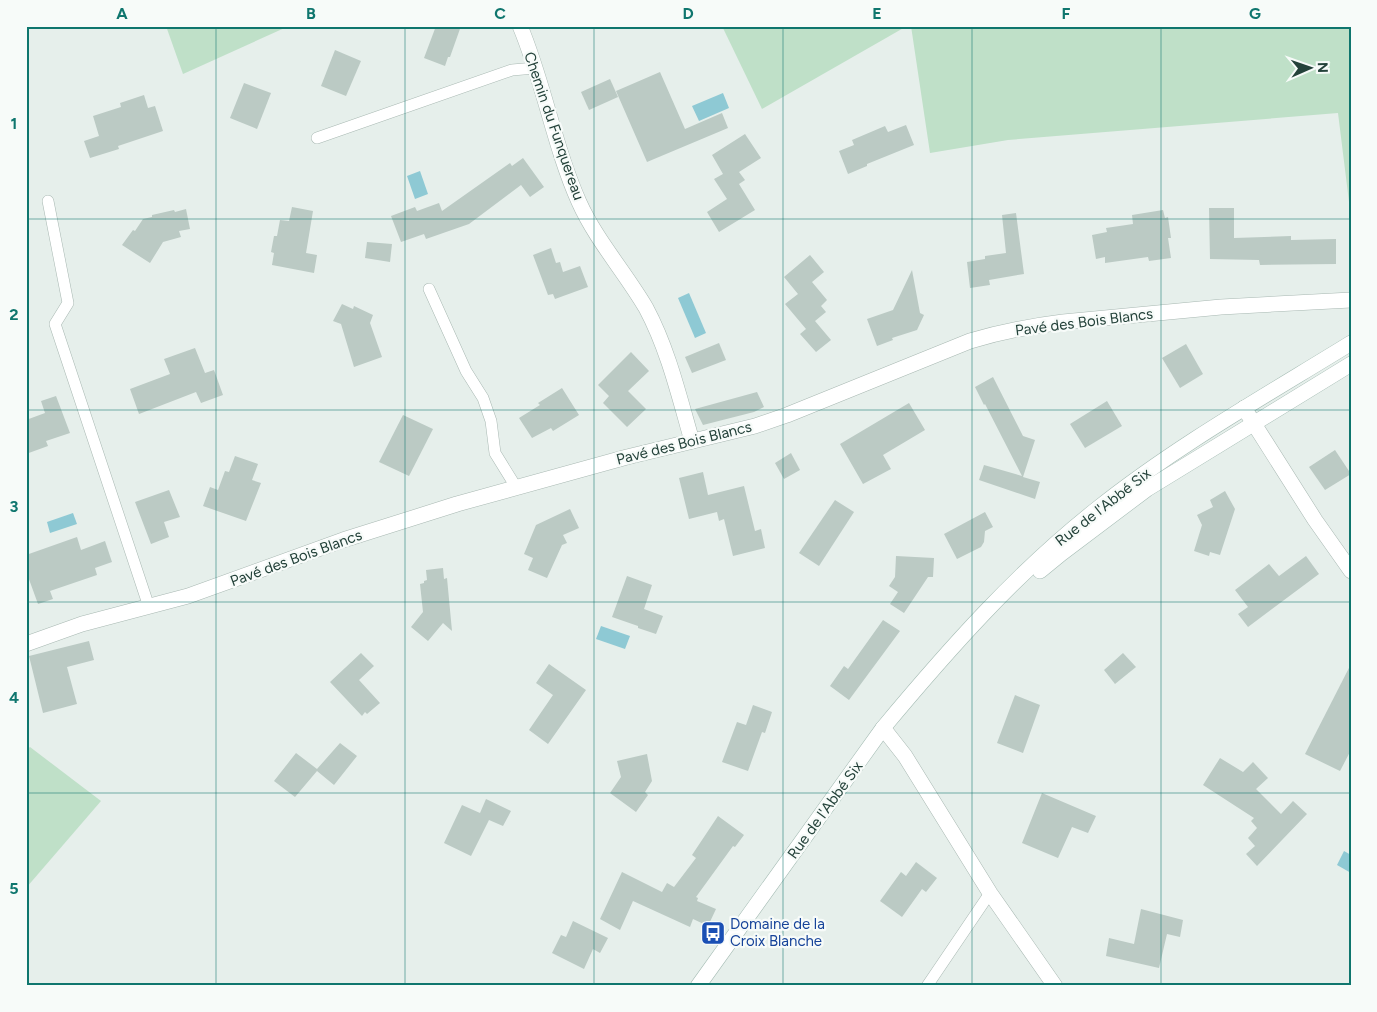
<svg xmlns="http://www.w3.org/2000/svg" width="1377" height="1012" font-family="Figtree,sans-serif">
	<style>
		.green { fill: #bfe0c8 }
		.water { fill: #8ec9d4 }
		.building { fill: #bbcac4 }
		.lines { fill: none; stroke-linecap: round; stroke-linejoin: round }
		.lane-casing { stroke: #a8b8b2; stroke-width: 12 }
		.street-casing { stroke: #a8b8b2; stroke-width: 16 }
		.secondary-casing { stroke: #a4bbb3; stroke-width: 16 }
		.lane { stroke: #fff; stroke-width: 11 }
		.street { stroke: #fff; stroke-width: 15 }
		.secondary { stroke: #fff; stroke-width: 15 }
		.grid { fill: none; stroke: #0f766e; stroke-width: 1; stroke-opacity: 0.55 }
		.labels { text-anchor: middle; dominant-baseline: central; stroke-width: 4.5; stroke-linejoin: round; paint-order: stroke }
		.street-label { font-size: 15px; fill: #24423a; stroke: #f7fbf9 }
		.transit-label { font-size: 15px; fill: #164399; stroke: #f7fbf9; text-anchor: start }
		.neatline { fill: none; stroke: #0f766e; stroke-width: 2 }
		.grid-label { font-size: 16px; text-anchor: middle; font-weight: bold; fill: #0f766e }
	</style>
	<rect width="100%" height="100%" fill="#e6efeb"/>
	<g class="green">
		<path d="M166,26H289L183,74Z"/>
		<path d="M722,26H907L762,109Z"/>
		<path d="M911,26H1351V218L1338,113L1008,140L930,153Z"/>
		<path d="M30,747L101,801L26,888V750Z"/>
	</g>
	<g class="water">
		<path d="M723,93L729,108L699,121L692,106Z"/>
		<path d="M420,171L428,194L415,199L407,176Z"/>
		<path d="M689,293L706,333L695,338L678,298Z"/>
		<path d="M73,513L77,524L50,533L47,522Z"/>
		<path d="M601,626L630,636L625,649L596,639Z"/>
		<path d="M1344,851L1351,855V873L1337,865Z"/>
	</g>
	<g class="building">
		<path d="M436,26H461L450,57H448L445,66L424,58Z"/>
		<path d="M335,50L361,61L346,96L321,86Z"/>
		<path d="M660,72L685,129L722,113L728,128L647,162L616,91Z"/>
		<path d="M610,79L618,97L589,110L581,92Z"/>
		<path d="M244,83L271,93L257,129L230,118Z"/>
		<path d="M144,95L148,108L155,106L163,131L118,146L119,149L90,158L84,141L99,136L93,116L121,107L120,103Z"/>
		<path d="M906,125L914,145L867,164V166L848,174L839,151L854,145L852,140L885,126L888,132Z"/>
		<path d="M745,134L761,158L739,172L745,180L739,184L755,210L719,232L707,212L727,199L714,179L723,174L712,155Z"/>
		<path d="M523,158L544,187L530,197L521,185L469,224L426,239L424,234L401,242L391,216L415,207L417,211L439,203L442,211L510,163L512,166Z"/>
		<path d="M292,207L313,211L306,253L317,255L314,273L272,265L274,253L271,252L274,236H277L280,220L289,221Z"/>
		<path d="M1209,208H1234V238L1291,236V240L1336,239V264L1260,265L1259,260L1210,259Z"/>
		<path d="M186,209L190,229L179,231L181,237L163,242L150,263L122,245L133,230L135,231L143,219L152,217V215L174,210L175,212Z"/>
		<path d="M1163,210L1165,218L1168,217L1171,238H1168L1171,258L1149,261L1148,257L1105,263V257L1096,259L1092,235L1107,232L1106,228L1133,224L1132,215Z"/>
		<path d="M1016,213L1024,274L989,280L990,285L970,288L967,262L985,259V256L1006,253L1002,215Z"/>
		<path d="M367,242L392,244L390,262L365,258Z"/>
		<path d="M551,248L556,263L560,262L563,272L580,266L588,287L555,299L553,294L548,295L533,255Z"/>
		<path d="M810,255L824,272L812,282L827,300L821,306L826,312L815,321L831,340L816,352L800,334L806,329L785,304L798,294L784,277Z"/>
		<path d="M912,270L920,313L924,315L917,330L892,338L893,340L877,346L867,319L893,310Z"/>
		<path d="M342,304L353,309L354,306L373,315L370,323L382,357L354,367L341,324L333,321Z"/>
		<path d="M719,343L726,360L692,373L685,357Z"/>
		<path d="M1186,344L1203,374L1180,388L1162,358Z"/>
		<path d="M195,348L205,373L214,370L223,395L201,403L196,392L139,414L130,389L170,374L164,359Z"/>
		<path d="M631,352L649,371L628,391L646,409L627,427L603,403L609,396L598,385Z"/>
		<path d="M993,377L1023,436L1035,440L1023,477L1040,482L1035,499L979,480L984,465L1022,476L985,404L984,405L975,387Z"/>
		<path d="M562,388L579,415L553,431L551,428L532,438L519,418L540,405L538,403Z"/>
		<path d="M757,392L764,407L754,412L703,425L695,409Z"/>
		<path d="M56,396L70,433L46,441L48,446L26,454V420L45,413L41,401Z"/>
		<path d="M1107,401L1122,426L1085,448L1070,424Z"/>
		<path d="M909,403L925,430L883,455L891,469L863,484L840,444Z"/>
		<path d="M403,415L433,429L409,476L379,462Z"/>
		<path d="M1335,450L1351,474L1325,490L1309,467Z"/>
		<path d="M791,453L800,470L784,479L775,463Z"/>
		<path d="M235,456L258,464L252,480L261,483L246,521L203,506L210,487L218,490L225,471L229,472Z"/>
		<path d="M703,472L708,495L744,486L755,531L761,529L765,548L733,556L724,519L719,521L717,512L689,519L679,478Z"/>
		<path d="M169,490L180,517L164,522L169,537L151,544L135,502Z"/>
		<path d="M1225,491L1235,509L1220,555L1210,552L1209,556L1194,551L1202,525L1197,515L1213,507L1210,500Z"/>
		<path d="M835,500L854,512L819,566L799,553Z"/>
		<path d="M570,509L579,528L563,535L567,543L562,545L547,578L528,570L533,558L524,554L536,525Z"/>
		<path d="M985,512L993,527L985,531L984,542L981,547L957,559L944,534Z"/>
		<path d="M77,537L81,550L105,541L112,562L95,568L97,575L50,591L53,599L38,604L26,571V555Z"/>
		<path d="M896,556L934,558L933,577H928L904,613L890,604L898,592L889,586L895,577Z"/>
		<path d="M1306,556L1319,574L1248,627L1238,614L1248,607L1235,590L1269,564L1279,576Z"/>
		<path d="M443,568L444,579L447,578L452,631L443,623L428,641L411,627L423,612L420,584L424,583V581L427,580L426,570Z"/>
		<path d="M627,576L652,585L644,609L663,616L656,634L638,628V626L612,617Z"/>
		<path d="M883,620L900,631L849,700L830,686L844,666L848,669Z"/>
		<path d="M89,641L94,660L67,667L77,704L43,713L29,656Z"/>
		<path d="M361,653L374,666L359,680L380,703L367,714L365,712L362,716L330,682Z"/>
		<path d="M1123,653L1136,667L1115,684L1104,670Z"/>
		<path d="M549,664L586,690L548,744L529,730L553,695L536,683Z"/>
		<path d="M1351,664V750L1340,771L1305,754Z"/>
		<path d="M1015,695L1040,705L1023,753L997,743Z"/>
		<path d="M753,705L772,712L765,733L762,732L748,771L722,762L737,722L746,725Z"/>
		<path d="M340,743L357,756L334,785L317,771L295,797L274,781L296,753L317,769Z"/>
		<path d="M647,754L652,781L645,792L648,795L636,812L610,793L621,777L617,761Z"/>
		<path d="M1220,758L1243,772L1253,762L1268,778L1256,789L1281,814L1293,801L1307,814L1257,866L1246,854L1255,846L1248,838L1257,828L1251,821L1254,818L1203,785Z"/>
		<path d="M1042,793L1096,816L1088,833L1072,827L1058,858L1022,843Z"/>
		<path d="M486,799L511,811L503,826L489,820L471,856L444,843L462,805L480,813Z"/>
		<path d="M718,816L744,835L735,847L733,846L696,897L698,898L697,901L716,909L708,926L693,919L690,927L633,901L620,930L600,919L622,872L662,892L667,883L674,887L696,858L692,855Z"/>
		<path d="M916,862L937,878L926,892L922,889L902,917L880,901L901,872L906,876Z"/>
		<path d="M1141,909L1183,920L1180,937L1167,934L1159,968L1106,956L1109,938L1134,944Z"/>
		<path d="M573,921L608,938L600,953L593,949L584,969L552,953L561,935L566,937Z"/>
	</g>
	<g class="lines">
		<defs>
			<g id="lane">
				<path d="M317,138L512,70L535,68"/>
				<path d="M48,201L68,303L55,324L149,607"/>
				<path d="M429,289L466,371L483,398L491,421L495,453L516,487"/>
				<path d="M927,986L990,893"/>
			</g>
			<g id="street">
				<path d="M520,26C544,83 554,146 579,202C596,240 625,272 646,308C668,349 679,396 692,441"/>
				<path d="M1244,408L1315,520L1351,571"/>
				<path d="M26,644L82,624L188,596L343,540L457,504L627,457L755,426L787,415L970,341C1000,332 1031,326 1063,322L1221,307L1351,300"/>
				<path d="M883,728L905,756L990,893L1055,986"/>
			</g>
			<g id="secondary">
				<path d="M1040,571L1062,553L1147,489L1351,364"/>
				<path d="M698,986L883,728C948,650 1017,572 1097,509C1176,446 1265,396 1351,343"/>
			</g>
		</defs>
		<use href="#lane" class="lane-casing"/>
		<use href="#street" class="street-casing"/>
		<use href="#secondary" class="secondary-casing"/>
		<use href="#lane" class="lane"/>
		<use href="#street" class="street"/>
		<use href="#secondary" class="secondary"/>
	</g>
	<path class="grid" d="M216,26V986M405,26V986M594,26V986M783,26V986M972,26V986M1161,26V986M26,219H1351M26,410H1351M26,602H1351M26,793H1351"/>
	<defs>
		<symbol id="bus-square" viewBox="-11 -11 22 22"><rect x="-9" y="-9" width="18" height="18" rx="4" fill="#1a4fb4" stroke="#f7fbf9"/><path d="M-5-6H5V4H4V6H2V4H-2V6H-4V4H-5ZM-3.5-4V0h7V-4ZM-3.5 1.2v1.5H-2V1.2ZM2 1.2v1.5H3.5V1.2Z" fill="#fff"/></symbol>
	</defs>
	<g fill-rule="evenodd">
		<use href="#bus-square" x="699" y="919" width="28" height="28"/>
	</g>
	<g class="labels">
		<g class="street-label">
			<text transform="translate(554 126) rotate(71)">Chemin du Funquereau</text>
			<text transform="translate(1084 322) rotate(-7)">Pavé des Bois Blancs</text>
			<text transform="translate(684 443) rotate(-14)">Pavé des Bois Blancs</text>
			<text transform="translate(1103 507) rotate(-38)">Rue de l'Abbé Six</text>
			<text transform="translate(296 558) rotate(-20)">Pavé des Bois Blancs</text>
			<text transform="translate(825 810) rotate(-54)">Rue de l'Abbé Six</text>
		</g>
		<g class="transit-label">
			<text x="730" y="924">Domaine de la<tspan x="730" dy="17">Croix Blanche</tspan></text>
		</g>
	</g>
	<rect width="1377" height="1012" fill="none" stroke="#f7fbf9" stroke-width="55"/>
	<g transform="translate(1310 68) rotate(88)" stroke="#f7fbf9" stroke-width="4" paint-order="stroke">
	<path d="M0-4L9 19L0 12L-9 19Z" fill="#24423a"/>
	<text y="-8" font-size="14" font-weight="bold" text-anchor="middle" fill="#24423a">N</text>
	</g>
	<rect x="28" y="28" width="1322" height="956" class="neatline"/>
	<g class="grid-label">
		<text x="122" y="19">A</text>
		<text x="311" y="19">B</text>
		<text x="500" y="19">C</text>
		<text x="688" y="19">D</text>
		<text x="877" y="19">E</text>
		<text x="1066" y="19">F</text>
		<text x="1255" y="19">G</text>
		<text x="14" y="129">1</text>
		<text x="14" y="320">2</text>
		<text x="14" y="512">3</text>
		<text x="14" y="703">4</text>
		<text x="14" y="894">5</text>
	</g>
</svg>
